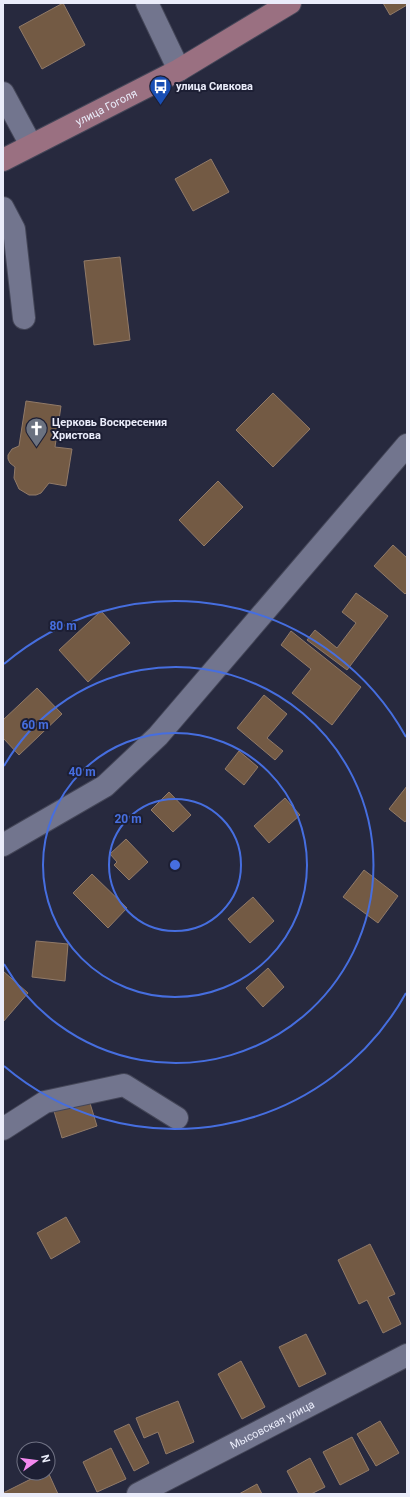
<svg xmlns="http://www.w3.org/2000/svg" width="410" height="1497" font-family="Roboto,sans-serif">
	<style>
		.building { fill: #735a44; stroke: #917a68 }
		.lines { fill: none; stroke-linecap: round; stroke-linejoin: round }
		.minor-casing { stroke: #444658; stroke-width: 24 }
		.major-casing { stroke: #444658; stroke-width: 24 }
		.minor { stroke: #72758e; stroke-width: 22 }
		.major { stroke: #9a7081; stroke-width: 22 }
		.ring { fill: none; stroke: #466edf; stroke-width: 2 }
		.labels { text-anchor: middle; dominant-baseline: central; stroke-width: 4; stroke-linejoin: round; paint-order: stroke }
		.poi-label { font-size: 11px; font-weight: bold; fill: #eaecfa; stroke: #1d1f34; text-anchor: start }
		.street-label { font-size: 11px; fill: #eaecfa; stroke: #1d1f34 }
		.centre { fill: #466edf; stroke: #1d1f34; stroke-width: 2 }
		.ring-label { font-size: 12px; text-anchor: middle; font-weight: bold; fill: #466edf; stroke: #1d1f34; stroke-width: 4; stroke-linejoin: round; paint-order: stroke }
	</style>
	<rect width="100%" height="100%" fill="#27293e"/>
	<g class="building">
		<path d="M63,3L85,45L42,69L19,27Z"/>
		<path d="M383,3H407V5L390,15Z"/>
		<path d="M211,159L229,192L193,211L175,179Z"/>
		<path d="M120,257L130,340L94,345L84,261Z"/>
		<path d="M273,393L310,429L273,467L236,430Z"/>
		<path d="M26,401L61,406L55,447L72,449L66,486L49,483L41,493L36,495H29L19,489L14,478L15,467L10,463L8,459V455L12,449L19,446Z"/>
		<path d="M218,481L243,507L204,546L179,520Z"/>
		<path d="M393,545L407,558V592L405,594L374,566Z"/>
		<path d="M356,593L388,616L347,670L307,640L315,630L337,648L356,623L342,612Z"/>
		<path d="M101,611L130,643L88,682L59,650Z"/>
		<path d="M291,631L361,687L332,725L292,693L311,669L281,645Z"/>
		<path d="M37,688L62,714L19,755L3,738V720Z"/>
		<path d="M264,695L287,714L267,738L283,751L275,760L237,728Z"/>
		<path d="M239,751L258,767L244,785L225,769Z"/>
		<path d="M407,786V819L405,822L389,809Z"/>
		<path d="M169,792L191,815L173,832L151,810Z"/>
		<path d="M285,798L300,815L269,843L254,826Z"/>
		<path d="M126,839L148,862L129,880L114,865L117,862L110,854Z"/>
		<path d="M364,870L398,896L378,923L343,897Z"/>
		<path d="M92,874L127,908L108,928L73,893Z"/>
		<path d="M253,897L274,921L250,943L228,919Z"/>
		<path d="M36,941L68,944L65,981L32,977Z"/>
		<path d="M268,968L284,987L263,1007L246,988Z"/>
		<path d="M3,971L28,993L3,1022Z"/>
		<path d="M89,1100L97,1126L62,1138L54,1111Z"/>
		<path d="M66,1217L80,1242L51,1259L37,1233Z"/>
		<path d="M370,1244L395,1294L388,1297L401,1324L383,1333L367,1300L359,1304L338,1260Z"/>
		<path d="M306,1334L326,1374L299,1387L279,1347Z"/>
		<path d="M241,1361L265,1407L242,1419L218,1374Z"/>
		<path d="M178,1401L194,1442L166,1454L158,1432L144,1438L136,1418Z"/>
		<path d="M380,1421L399,1453L376,1466L357,1434Z"/>
		<path d="M129,1424L149,1463L134,1471L114,1431Z"/>
		<path d="M352,1437L369,1470L340,1485L323,1452Z"/>
		<path d="M111,1448L126,1479L97,1492L83,1462Z"/>
		<path d="M310,1458L325,1487L311,1494H299L287,1471Z"/>
		<path d="M48,1472L58,1494H3V1493L43,1473Z"/>
		<path d="M257,1484L262,1494H239Z"/>
	</g>
	<g class="lines">
		<defs>
			<g id="minor">
				<path d="M147,3L179,70"/>
				<path d="M3,93L31,145"/>
				<path d="M3,208L14,229L24,318"/>
				<path d="M3,845L105,786L158,736L407,445"/>
				<path d="M3,1129L45,1102L124,1085L177,1118"/>
				<path id="s1" d="M138,1494L407,1355"/>
			</g>
			<g id="major">
				<path id="s2" d="M3,160L179,70L290,3"/>
			</g>
		</defs>
		<use href="#minor" class="minor-casing"/>
		<use href="#major" class="major-casing"/>
		<use href="#minor" class="minor"/>
		<use href="#major" class="major"/>
	</g>
	<g class="ring">
		<circle cx="175" cy="865" r="66"/>
		<circle cx="175" cy="865" r="132"/>
		<path d="M4 766A198 198 0 1 1 4 964"/>
		<path d="M406 993A264 264 0 0 1 4 1066M4 664A264 264 0 0 1 406 737"/>
	</g>
	<defs>
		<symbol id="bus-pin" viewBox="-11 -11 22 30"><path d="M0 17L-7.5 6A9.5 9.5 0 1 1 7.5 6Z" fill="#1a4fb4" stroke="#1d1f34"/><path d="M-5-6H5V4H4V6H2V4H-2V6H-4V4H-5ZM-3.5-4V0h7V-4ZM-3.5 1.2v1.5H-2V1.2ZM2 1.2v1.5H3.5V1.2Z" fill="#fff"/></symbol>
		<symbol id="church-pin" viewBox="-11 -11 22 30"><path d="M0 17L-7.5 6A9.5 9.5 0 1 1 7.5 6Z" fill="#6b7280" stroke="#1d1f34"/><path d="M-1.2-6h2.4v3.5h3.3v2.4h-3.3V6h-2.4V-.1h-3.3v-2.4h3.3Z" fill="#fff"/></symbol>
	</defs>
	<g fill-rule="evenodd">
		<use href="#bus-pin" x="148" y="74" width="25" height="34"/>
		<use href="#church-pin" x="24" y="416" width="25" height="34"/>
	</g>
	<g class="labels">
		<g class="poi-label">
			<text x="176" y="86">улица Сивкова</text>
			<text x="52" y="422">Церковь Воскресения<tspan x="52" dy="13">Христова</tspan></text>
		</g>
		<g class="street-label">
			<text stroke="none"><textPath href="#s2" startOffset="116">улица Гоголя</textPath></text>
			<text stroke="none"><textPath href="#s1" startOffset="151">Мысовская улица</textPath></text>
		</g>
	</g>
	<circle cx="175" cy="865" r="6" class="centre"/>
	<g class="ring-label">
		<text x="63" y="630">80 m</text>
		<text x="35" y="729">60 m</text>
		<text x="82" y="776">40 m</text>
		<text x="128" y="823">20 m</text>
	</g>
	<rect width="410" height="1497" fill="none" stroke="#eaecfa" stroke-width="8"/>
	<g transform="translate(36 1461) rotate(76)"><circle r="19" fill="#1d1f34" stroke="#6f7183"/>
	<path d="M0-3L7 15L0 10L-7 15Z" fill="#f489f0"/>
	<text y="-6" font-size="11" font-weight="bold" text-anchor="middle" fill="#eaecfa">N</text>
	</g>
</svg>
